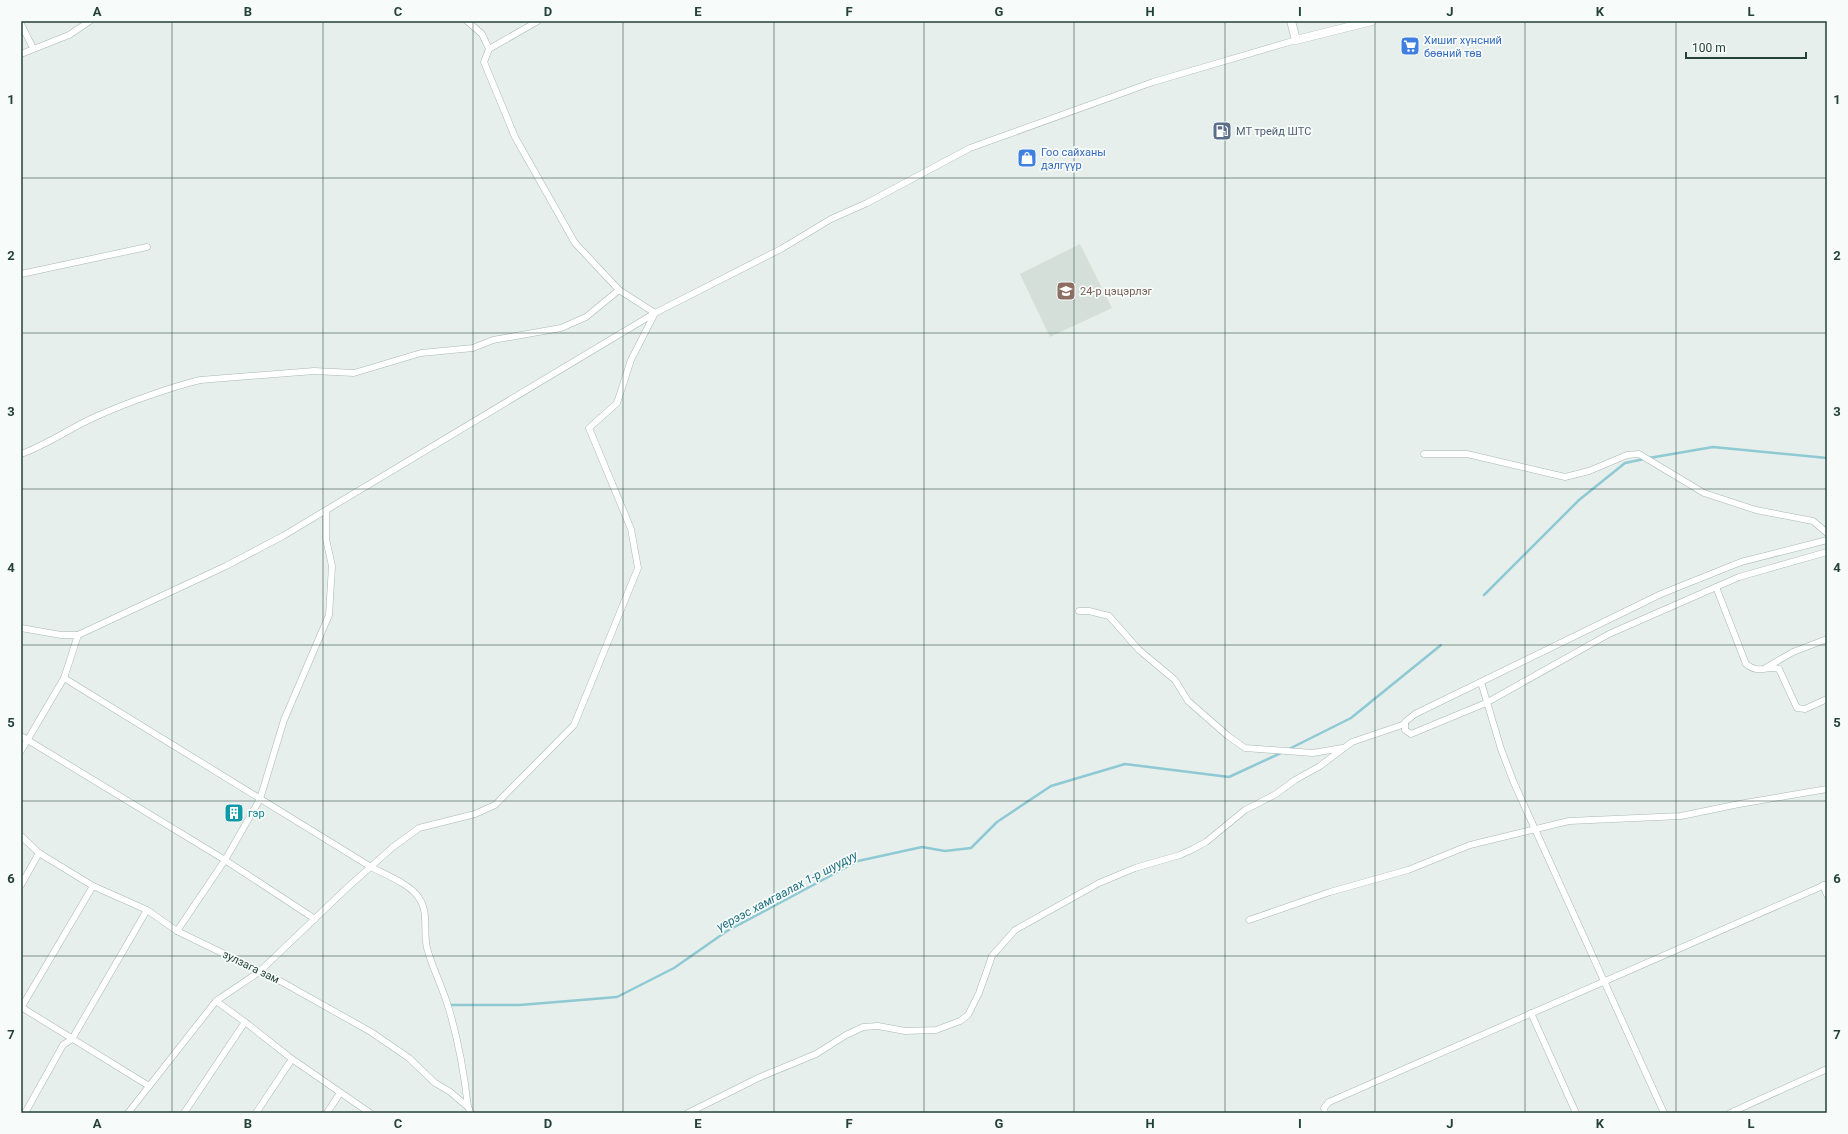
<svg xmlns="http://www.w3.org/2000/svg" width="1848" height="1134" font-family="Roboto,sans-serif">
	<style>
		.built { fill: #d4dfda }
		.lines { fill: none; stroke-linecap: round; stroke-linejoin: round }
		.stream { stroke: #8ec9d4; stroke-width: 2.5 }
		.minor-casing { stroke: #a8b8b2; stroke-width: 7 }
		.tertiary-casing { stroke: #a8b8b2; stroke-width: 9 }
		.minor { stroke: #fff; stroke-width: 6 }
		.tertiary { stroke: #fff; stroke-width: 8 }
		.grid { fill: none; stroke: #24423a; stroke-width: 1; stroke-opacity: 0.55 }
		.labels { text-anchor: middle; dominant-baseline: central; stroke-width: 3.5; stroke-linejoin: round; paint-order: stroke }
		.shop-label { font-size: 11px; fill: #366cbe; stroke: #f7fbf9; text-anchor: start }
		.service-label { font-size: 11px; fill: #4e5e75; stroke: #f7fbf9; text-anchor: start }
		.education-label { font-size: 11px; fill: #785e54; stroke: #f7fbf9; text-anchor: start }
		.culture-label { font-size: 11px; fill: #0d838f; stroke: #f7fbf9; text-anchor: start }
		.street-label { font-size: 11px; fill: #24423a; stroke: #f7fbf9 }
		.water-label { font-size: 12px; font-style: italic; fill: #1c6f80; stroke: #f7fbf9 }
		.neatline { fill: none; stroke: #24423a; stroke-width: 1.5 }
		.grid-label { font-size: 13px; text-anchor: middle; font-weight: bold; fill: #24423a }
	</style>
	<rect width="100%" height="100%" fill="#e6efeb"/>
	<path class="built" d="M1080,244L1112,308L1050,337L1020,274Z"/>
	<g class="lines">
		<g class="stream">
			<path d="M1649,458L1713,447L1827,458"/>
			<path d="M1484,595L1579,500L1625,463L1644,459"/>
			<path d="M1287,750L1351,718L1441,645"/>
			<path d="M450,1005H520L617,997L674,968L727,931L858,861L922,847L945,851L971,848L997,822L1051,786L1125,764L1229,777L1283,752"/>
		</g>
		<defs>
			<g id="minor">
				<path d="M467,21L482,34L489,49"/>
				<path d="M538,21L489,49L484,62L515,137L575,243L619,290"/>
				<path d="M21,24L33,48"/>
				<path d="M21,54L69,35L90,21"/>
				<path d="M21,274L147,247"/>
				<path d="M21,454C47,445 70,428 95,417C126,403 168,388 200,380L314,371L354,373L421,353L473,348L493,340L561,328L586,317L619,290L655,313"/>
				<path d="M1424,454H1467L1565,477L1589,471L1627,455L1639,454L1704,493L1756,510L1813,521L1827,533"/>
				<path d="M1827,540L1741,562L1661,594L1415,714L1405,722V730L1411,734L1486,703L1609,634L1739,577L1827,552"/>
				<path d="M1716,587L1746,664C1760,675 1765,665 1779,669L1797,708L1805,709L1827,699"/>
				<path d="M1079,611H1089L1109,616L1139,650L1175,680L1188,701L1228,736L1245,748L1313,753L1342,748"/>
				<path d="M21,628L61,635H78L226,566L283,536L655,313L781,249L831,219L867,203L970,148L1153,82L1296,40"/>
				<path d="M1767,667L1793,652L1827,639"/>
				<path d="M64,678L371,867C384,874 412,885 419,898C429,912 423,932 427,948C432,967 441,984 447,1003C458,1037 464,1072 468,1107"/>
				<path d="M1481,682L1501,749L1514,783L1664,1113"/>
				<path d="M21,736L225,860L315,919"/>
				<path d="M21,751L64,678L78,635"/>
				<path d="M21,836L39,853L93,886L147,910L177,931L282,982L371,1032L409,1058L435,1083L449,1091L468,1107L471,1113"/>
				<path d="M21,885L39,853"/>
				<path d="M1823,885L1827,895"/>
				<path d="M1249,920L1330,892L1408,870L1470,845L1569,821L1681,816L1739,804L1827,789"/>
				<path d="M177,931L225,860L260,799L284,720L329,615L332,566L326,539V511"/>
				<path d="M216,1001L245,1022L292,1059L370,1113"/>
				<path d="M21,1007L149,1086"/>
				<path d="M21,1008L93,886"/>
				<path d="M1531,1013L1576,1113"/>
				<path d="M25,1113L63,1045L72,1039L147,910"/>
				<path d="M128,1113L216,1001L259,972L348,887L393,847L419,828L475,814L495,805L574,725L638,568L631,529L589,428L617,403L631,360L655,313"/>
				<path d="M184,1113L245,1022"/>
				<path d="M256,1113L292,1059"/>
				<path d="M327,1113L340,1093"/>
				<path d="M688,1113L758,1078L816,1054L846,1035L863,1027L878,1026L905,1031L936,1030L960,1021L968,1015L979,993L992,956L1015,930L1099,883L1135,868L1180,855L1193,849L1206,842L1245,810L1276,794L1295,780L1320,766L1352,742L1405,724"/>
				<path d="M1325,1113L1324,1108L1329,1102L1827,884"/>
				<path d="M1730,1113L1827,1069"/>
			</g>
			<path id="tertiary" d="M1291,21L1296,40L1372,21"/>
		</defs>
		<use href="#minor" class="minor-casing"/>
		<use href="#tertiary" class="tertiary-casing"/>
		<use href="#minor" class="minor"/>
		<use href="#tertiary" class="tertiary"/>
	</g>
	<path class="grid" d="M172,21V1113M323,21V1113M473,21V1113M623,21V1113M774,21V1113M924,21V1113M1074,21V1113M1225,21V1113M1375,21V1113M1525,21V1113M1676,21V1113M21,178H1827M21,333H1827M21,489H1827M21,645H1827M21,801H1827M21,956H1827"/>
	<defs>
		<symbol id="supermarket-square" viewBox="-11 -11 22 22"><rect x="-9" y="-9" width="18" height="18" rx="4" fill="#3f7fe0" stroke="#f7fbf9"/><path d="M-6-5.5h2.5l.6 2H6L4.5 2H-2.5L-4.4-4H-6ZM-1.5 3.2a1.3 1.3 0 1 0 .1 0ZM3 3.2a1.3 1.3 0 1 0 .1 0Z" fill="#fff"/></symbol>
		<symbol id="fuel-square" viewBox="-11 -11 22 22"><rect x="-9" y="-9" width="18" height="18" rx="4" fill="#5c6f8a" stroke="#f7fbf9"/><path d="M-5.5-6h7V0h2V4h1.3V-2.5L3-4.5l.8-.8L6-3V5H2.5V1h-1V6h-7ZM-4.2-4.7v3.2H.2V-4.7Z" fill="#fff"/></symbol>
		<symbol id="shop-square" viewBox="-11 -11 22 22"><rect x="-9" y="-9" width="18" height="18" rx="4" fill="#3f7fe0" stroke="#f7fbf9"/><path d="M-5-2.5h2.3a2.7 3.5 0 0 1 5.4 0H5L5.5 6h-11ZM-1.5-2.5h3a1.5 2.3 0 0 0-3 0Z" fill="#fff"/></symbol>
		<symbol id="school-square" viewBox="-11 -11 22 22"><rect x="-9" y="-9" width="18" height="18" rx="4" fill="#8d6e63" stroke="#f7fbf9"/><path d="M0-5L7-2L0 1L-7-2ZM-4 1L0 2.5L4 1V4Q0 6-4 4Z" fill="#fff"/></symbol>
		<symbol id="building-square" viewBox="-11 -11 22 22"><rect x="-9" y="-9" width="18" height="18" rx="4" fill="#0f9aa8" stroke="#f7fbf9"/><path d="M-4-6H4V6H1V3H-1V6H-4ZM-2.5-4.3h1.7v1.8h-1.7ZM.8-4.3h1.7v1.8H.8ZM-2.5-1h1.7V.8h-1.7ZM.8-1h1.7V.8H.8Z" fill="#fff"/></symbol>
	</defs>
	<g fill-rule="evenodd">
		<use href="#supermarket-square" x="1399" y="35" width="22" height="22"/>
		<use href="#fuel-square" x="1211" y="120" width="22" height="22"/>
		<use href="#shop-square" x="1016" y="147" width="22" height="22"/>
		<use href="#school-square" x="1055" y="280" width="22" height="22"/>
		<use href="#building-square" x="223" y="802" width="22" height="22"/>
	</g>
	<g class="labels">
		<g class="shop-label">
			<text x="1424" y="40">Хишиг хүнсний<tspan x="1424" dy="13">бөөний төв</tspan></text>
			<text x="1041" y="152">Гоо сайханы<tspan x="1041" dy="13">дэлгүүр</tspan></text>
		</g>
		<g class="service-label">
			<text x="1236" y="131">МТ трейд ШТС</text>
		</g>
		<g class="education-label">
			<text x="1080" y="291">24-р цэцэрлэг</text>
		</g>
		<g class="culture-label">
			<text x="248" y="813">гэр</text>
		</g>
		<g class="street-label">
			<text transform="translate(251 967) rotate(26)">зулзага зам</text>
		</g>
		<g class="water-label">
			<text transform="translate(787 891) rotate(-28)">үерээс хамгаалах 1-р шуудуу</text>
		</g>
	</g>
	<rect width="1848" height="1134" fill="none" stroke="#f7fbf9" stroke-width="44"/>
	<path d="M1686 52v6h120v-6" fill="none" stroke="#24423a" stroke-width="2"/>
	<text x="1692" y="52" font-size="12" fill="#24423a" stroke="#f7fbf9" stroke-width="3" paint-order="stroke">100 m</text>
	<rect x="22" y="22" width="1804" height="1090" class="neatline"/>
	<g class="grid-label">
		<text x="97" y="16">A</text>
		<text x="248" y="16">B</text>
		<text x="398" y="16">C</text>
		<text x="548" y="16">D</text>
		<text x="698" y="16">E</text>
		<text x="849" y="16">F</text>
		<text x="999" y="16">G</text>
		<text x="1150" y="16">H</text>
		<text x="1300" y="16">I</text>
		<text x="1450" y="16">J</text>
		<text x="1600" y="16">K</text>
		<text x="1751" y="16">L</text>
		<text x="11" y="104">1</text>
		<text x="1837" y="104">1</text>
		<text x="11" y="260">2</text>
		<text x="1837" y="260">2</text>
		<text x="11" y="416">3</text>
		<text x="1837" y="416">3</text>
		<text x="11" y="572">4</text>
		<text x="1837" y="572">4</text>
		<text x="11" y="727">5</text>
		<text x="1837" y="727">5</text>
		<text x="11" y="883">6</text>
		<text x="1837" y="883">6</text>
		<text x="11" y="1039">7</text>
		<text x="1837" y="1039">7</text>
		<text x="97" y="1128">A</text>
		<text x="248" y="1128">B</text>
		<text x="398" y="1128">C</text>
		<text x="548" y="1128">D</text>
		<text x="698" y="1128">E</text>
		<text x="849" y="1128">F</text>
		<text x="999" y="1128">G</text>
		<text x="1150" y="1128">H</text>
		<text x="1300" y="1128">I</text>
		<text x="1450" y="1128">J</text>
		<text x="1600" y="1128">K</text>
		<text x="1751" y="1128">L</text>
	</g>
</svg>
